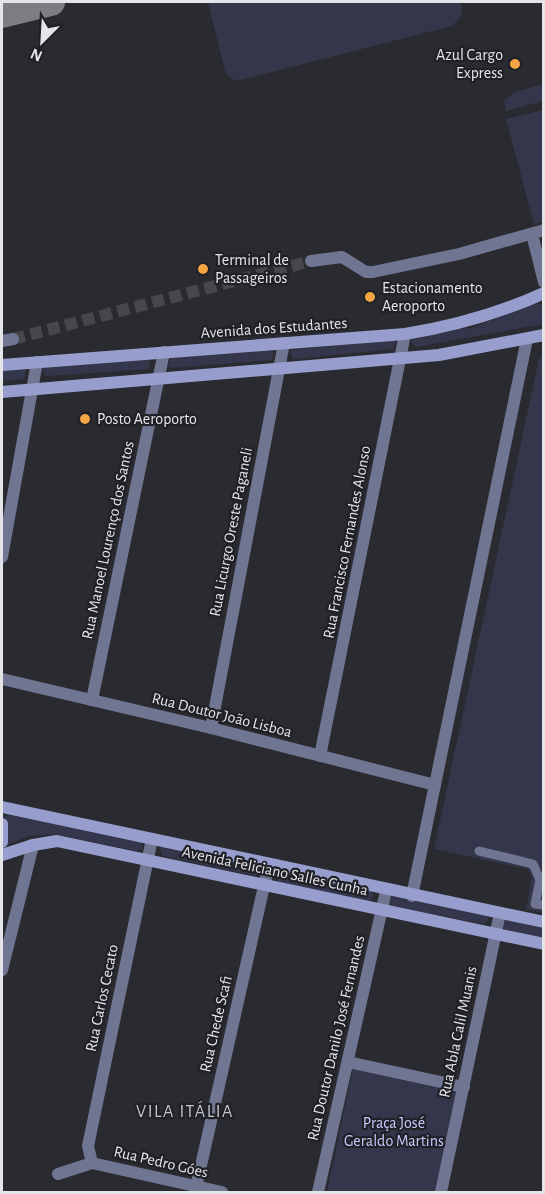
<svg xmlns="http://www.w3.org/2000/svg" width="545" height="1194" font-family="'Alegreya Sans',sans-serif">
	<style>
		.green { fill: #34374c }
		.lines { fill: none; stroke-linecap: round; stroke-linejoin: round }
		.taxiway { stroke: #7c7e82; stroke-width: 28 }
		.minor-tunnel { stroke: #46474d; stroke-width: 12; stroke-dasharray: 12 6; stroke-linecap: butt }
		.pedestrian { stroke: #707592; stroke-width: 9 }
		.minor { stroke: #707592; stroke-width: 12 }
		.tertiary { stroke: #707592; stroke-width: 12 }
		.secondary { stroke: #979ecd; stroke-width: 12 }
		.poi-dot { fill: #f3a443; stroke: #202127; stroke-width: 2 }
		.labels { text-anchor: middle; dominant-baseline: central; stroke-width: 4.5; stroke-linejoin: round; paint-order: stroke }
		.poi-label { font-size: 16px; fill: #e4e5e9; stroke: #202127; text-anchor: start }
		.street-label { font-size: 16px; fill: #e4e5e9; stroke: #202127 }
		.park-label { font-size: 16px; fill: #c4cbfd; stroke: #202127 }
		.neighbourhood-label { font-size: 18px; letter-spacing: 1.5px; fill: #c2c4cc; stroke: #202127 }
	</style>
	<rect width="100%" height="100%" fill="#2a2b31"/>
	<g class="green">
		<path d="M208,2H461L462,15L452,26L236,81L226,74Z"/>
		<path d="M543,84V101L506,111L504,100L516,92Z"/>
		<path d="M543,110V221L534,224L506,119Z"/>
		<path d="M533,303L543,305V324L416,347L411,342L413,338L474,327Z"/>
		<path d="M392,340L395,342L393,349L294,359L291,356V350Z"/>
		<path d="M271,351L274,354L271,360L170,368L168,365L171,357Z"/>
		<path d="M543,354V913L526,909L532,877L528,869L434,849L539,359Z"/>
		<path d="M145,359L150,360L149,369L46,376L43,371L44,366Z"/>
		<path d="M23,367L26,371L24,379L2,381V369Z"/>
		<path d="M8,815L141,840L143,849L137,851L55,834L29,836L7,845V825L4,816Z"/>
		<path d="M162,846L256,865L260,872L256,876L163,856L160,849Z"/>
		<path d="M278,871L367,890L373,893V898L369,901L278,882L275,878Z"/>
		<path d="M392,895L487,916L489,918L484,924L393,906L390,904Z"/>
		<path d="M507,919L543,927V938L504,929L503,923Z"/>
		<path d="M353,1068L457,1090L435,1192H327Z"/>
	</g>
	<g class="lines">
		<path class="taxiway" d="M2,14L51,2"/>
		<path class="minor-tunnel" d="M13,339L311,261"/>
		<path class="pedestrian" d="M479,851L533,864L540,880L535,904L544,905"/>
		<g class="minor">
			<path d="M532,234L544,282"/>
			<path d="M311,261L342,257L366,272H373L459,254L544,230"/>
			<path d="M2,341L13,339"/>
			<path d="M2,679L211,728L435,785"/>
			<path d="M92,700L164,352"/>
			<path d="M211,728L284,343"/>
			<path d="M320,756L405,334"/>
			<path d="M2,970L33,845"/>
			<path d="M348,1062L464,1087"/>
			<path d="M92,1163L88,1146L152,839"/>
			<path d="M58,1174L92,1163L222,1192"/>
			<path d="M195,1192L269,864"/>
			<path d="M318,1192L386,891"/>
			<path d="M441,1192L500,913"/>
		</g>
		<g class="tertiary">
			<path d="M2,557L37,362"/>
			<path d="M412,896L527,339"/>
		</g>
		<g class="secondary">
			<path d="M2,365L405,334C455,326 498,314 544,293"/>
			<path d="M2,392L439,355L544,335"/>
			<path d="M2,807L544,922"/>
			<path d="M2,824V842"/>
			<path d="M2,855L33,845L57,841L544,944"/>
		</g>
	</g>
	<g class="poi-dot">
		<circle cx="515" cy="64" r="6"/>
		<circle cx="203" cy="269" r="6"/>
		<circle cx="370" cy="297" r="6"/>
		<circle cx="85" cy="419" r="6"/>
	</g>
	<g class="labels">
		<g class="poi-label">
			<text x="503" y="55" text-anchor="end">Azul Cargo<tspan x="503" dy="18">Express</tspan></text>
			<text x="215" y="260">Terminal de<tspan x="215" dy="18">Passageiros</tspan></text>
			<text x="382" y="288">Estacionamento<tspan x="382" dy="18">Aeroporto</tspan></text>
			<text x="97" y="419">Posto Aeroporto</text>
		</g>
		<g class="street-label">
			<text transform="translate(274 328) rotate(-4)">Avenida dos Estudantes</text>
			<text transform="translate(231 532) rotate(-79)">Rua Licurgo Oreste Paganeli</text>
			<text transform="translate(108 540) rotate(-78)">Rua Manoel Lourenço dos Santos</text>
			<text transform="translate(347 542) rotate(-79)">Rua Francisco Fernandes Alonso</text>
			<text transform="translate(222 715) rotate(14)">Rua Doutor João Lisboa</text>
			<text transform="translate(275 871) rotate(12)">Avenida Feliciano Salles Cunha</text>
			<text transform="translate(102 998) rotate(-78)">Rua Carlos Cecato</text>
			<text transform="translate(216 1024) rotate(-77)">Rua Chede Scafi</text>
			<text transform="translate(458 1032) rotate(-78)">Rua Abla Calil Muanis</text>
			<text transform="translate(336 1038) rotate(-77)">Rua Doutor Danilo José Fernandes</text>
			<text transform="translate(161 1162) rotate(13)">Rua Pedro Góes</text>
		</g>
		<g class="park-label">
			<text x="394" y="1123">Praça José<tspan x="394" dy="18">Geraldo Martins</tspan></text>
		</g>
		<g class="neighbourhood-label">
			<text x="185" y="1112">VILA ITÁLIA</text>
		</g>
	</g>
	<rect width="545" height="1194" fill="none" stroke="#e4e5e9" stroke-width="6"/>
	<g transform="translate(42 42) rotate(204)" stroke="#202127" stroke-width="4.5" paint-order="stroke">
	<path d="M0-4.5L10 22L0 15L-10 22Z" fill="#e4e5e9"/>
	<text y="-9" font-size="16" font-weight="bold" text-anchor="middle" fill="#e4e5e9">N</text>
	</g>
</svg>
